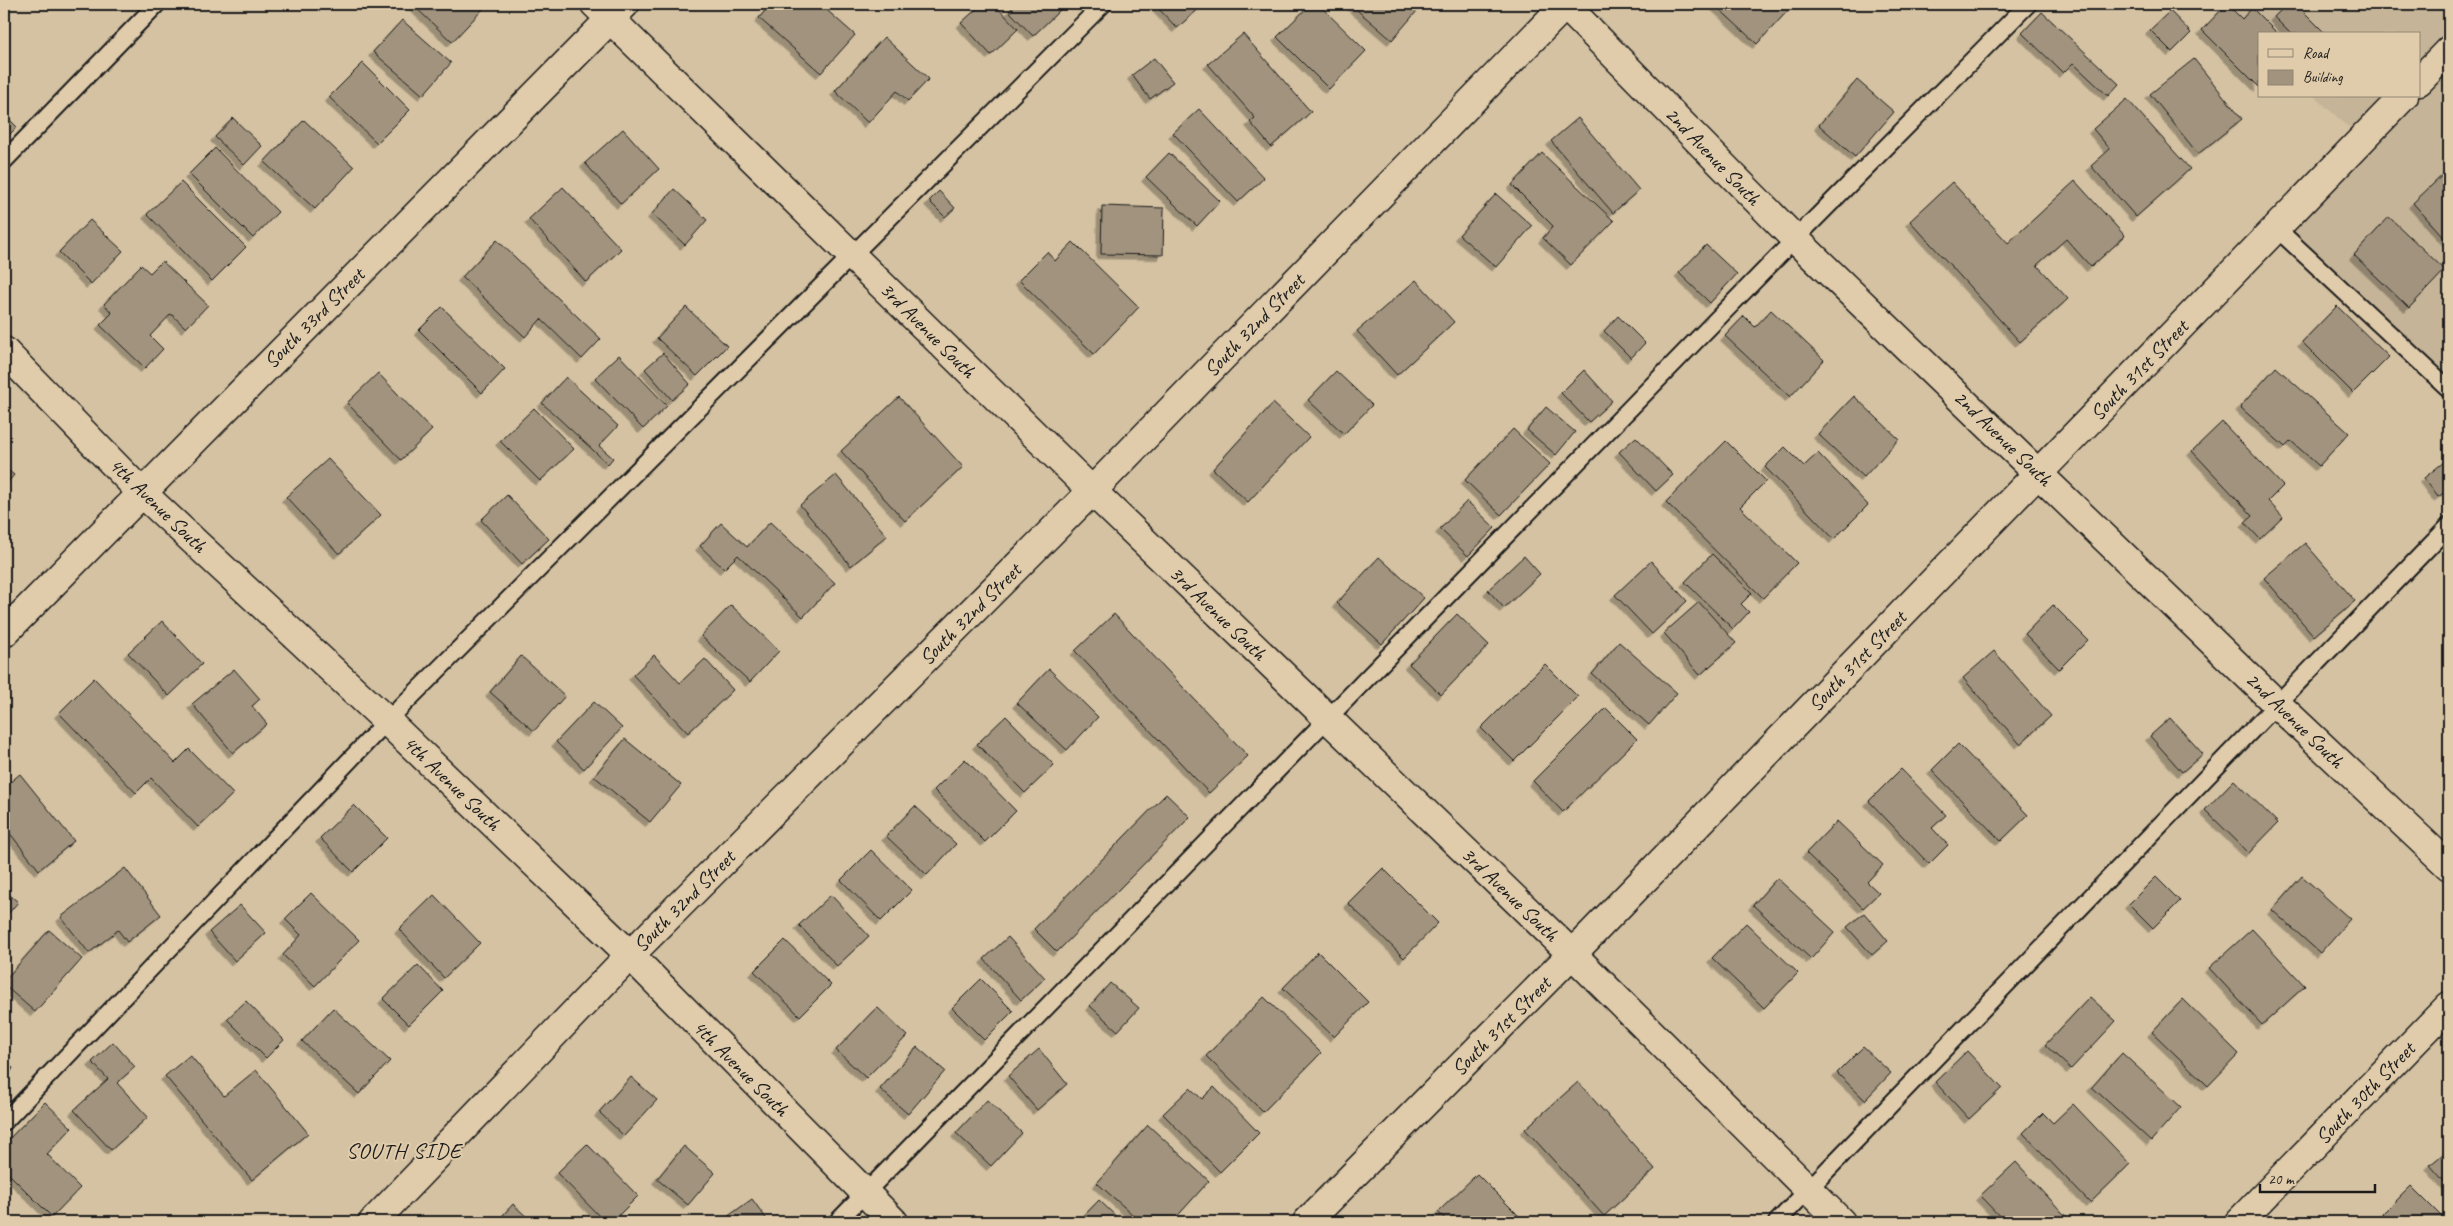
<svg xmlns="http://www.w3.org/2000/svg" width="2453" height="1226" font-family="Caveat,sans-serif">
	<style>
		.built { fill: #c5b497 }
		.building { fill: #a1937d; stroke: #1c1c1c; filter: url(#shadow) }
		.lines { fill: none; stroke-linecap: round; stroke-linejoin: round }
		.service-casing { stroke: #1c1c1c; stroke-width: 20 }
		.minor-casing { stroke: #1c1c1c; stroke-width: 31 }
		.tertiary-casing { stroke: #1c1c1c; stroke-width: 31 }
		.service { stroke: #e0ccab; stroke-width: 16 }
		.minor { stroke: #e0ccab; stroke-width: 28 }
		.tertiary { stroke: #e0ccab; stroke-width: 28 }
		.labels { text-anchor: middle; dominant-baseline: central; stroke-width: 4; stroke-linejoin: round; paint-order: stroke }
		.street-label { font-size: 21px; fill: #1c1c1c; stroke: #e0ccab }
		.neighbourhood-label { font-size: 22px; letter-spacing: 1px; fill: #1c1c1c; stroke: #e0ccab }
	</style>
	<defs>
		<filter id="shadow"><feDropShadow dx="-4.5" dy="4.5" stdDeviation="0" flood-color="#0004"/></filter>
	</defs>
	<rect width="100%" height="100%" fill="#d4c2a2"/>
	<filter id="ink" filterUnits="userSpaceOnUse"><feTurbulence type="fractalNoise" baseFrequency=".02" numOctaves="2"/><feDisplacementMap in="SourceGraphic" scale="10" xChannelSelector="R" yChannelSelector="G"/><feConvolveMatrix kernelMatrix="1 2 1 2 8 2 1 2 1" color-interpolation-filters="sRGB"/></filter>
	<g filter="url(#ink)">
		<path class="built" d="M2208,4H2449V391L2275,227L2362,139L2314,96H2419V34H2259V49Z"/>
		<g class="building">
			<path d="M414,4H479L484,8L452,42L413,5Z"/>
			<path d="M771,4H820L855,35L821,73L759,18Z"/>
			<path d="M982,4H994L1018,29L991,55L961,23Z"/>
			<path d="M1016,4H1054L1060,10L1033,36L1009,11Z"/>
			<path d="M1154,4H1204L1177,28Z"/>
			<path d="M1311,4H1318L1366,51L1329,89L1277,37Z"/>
			<path d="M1350,4H1423L1392,40Z"/>
			<path d="M1714,4H1794L1757,44Z"/>
			<path d="M2227,4L2242,19L2252,8L2278,34H2259V87L2202,30Z"/>
			<path d="M2287,4H2296L2325,33L2291,34L2274,17Z"/>
			<path d="M2170,11L2191,33L2172,52L2150,30Z"/>
			<path d="M2042,12L2119,84L2108,96L2073,63L2063,73L2022,33Z"/>
			<path d="M402,20L451,63L423,95L373,52Z"/>
			<path d="M1243,34L1311,112L1271,147L1250,122L1255,118L1208,64Z"/>
			<path d="M884,37L929,79L908,101L897,91L868,123L835,91Z"/>
			<path d="M1154,58L1173,82L1150,99L1132,75Z"/>
			<path d="M2194,59L2242,119L2198,154L2150,94Z"/>
			<path d="M363,63L410,110L377,143L329,97Z"/>
			<path d="M1857,80L1894,112L1855,157L1819,125Z"/>
			<path d="M2127,99L2190,169L2136,217L2091,166L2110,149L2093,129Z"/>
			<path d="M1199,109L1264,178L1238,202L1173,133Z"/>
			<path d="M4,114L17,127L4,140Z"/>
			<path d="M233,118L262,146L244,165L215,137Z"/>
			<path d="M1578,118L1639,190L1613,213L1551,141Z"/>
			<path d="M304,120L354,167L315,209L264,162Z"/>
			<path d="M623,129L659,169L621,204L585,163Z"/>
			<path d="M215,148L278,212L253,238L189,174Z"/>
			<path d="M1169,153L1220,201L1197,226L1146,177Z"/>
			<path d="M1542,153L1614,221L1571,265L1543,238L1553,226L1512,185Z"/>
			<path d="M2449,169V243L2413,203Z"/>
			<path d="M2075,181L2125,236L2091,267L2066,239L2037,265L2068,299L2020,342L1910,221L1952,182L2008,243Z"/>
			<path d="M181,182L246,247L212,281L147,214Z"/>
			<path d="M563,187L621,249L586,282L529,219Z"/>
			<path d="M674,189L707,220L685,245L652,214Z"/>
			<path d="M939,191L955,208L945,217L929,201Z"/>
			<path d="M1496,194L1532,226L1496,267L1459,235Z"/>
			<path d="M1102,206L1164,208L1163,255L1101,254Z"/>
			<path d="M2389,217L2445,270L2409,308L2354,255Z"/>
			<path d="M90,220L123,251L91,284L59,252Z"/>
			<path d="M497,240L601,339L582,359L541,319L525,337L462,277Z"/>
			<path d="M1073,242L1139,307L1094,354L1019,280L1047,252L1055,261Z"/>
			<path d="M1706,245L1737,274L1710,303L1679,273Z"/>
			<path d="M162,261L208,305L186,328L171,314L150,336L163,349L145,368L100,325L112,313L104,304L141,265L150,273Z"/>
			<path d="M1416,280L1454,322L1397,375L1357,331Z"/>
			<path d="M2337,306L2389,357L2353,393L2302,342Z"/>
			<path d="M442,307L505,369L482,393L419,330Z"/>
			<path d="M686,307L727,346L697,376L657,338Z"/>
			<path d="M1771,310L1824,360L1790,397L1725,336L1744,316L1755,327Z"/>
			<path d="M1618,316L1645,343L1631,358L1604,331Z"/>
			<path d="M663,353L690,384L672,400L645,369Z"/>
			<path d="M619,355L667,406L643,429L595,378Z"/>
			<path d="M2276,367L2349,433L2319,466L2291,441L2285,447L2240,407Z"/>
			<path d="M1584,370L1612,401L1589,422L1561,393Z"/>
			<path d="M1336,371L1372,405L1344,434L1308,400Z"/>
			<path d="M378,373L432,430L401,460L347,403Z"/>
			<path d="M566,377L618,426L599,446L613,458L608,464L542,403Z"/>
			<path d="M1854,396L1899,439L1864,477L1818,434Z"/>
			<path d="M899,397L963,467L905,521L841,451Z"/>
			<path d="M1273,403L1309,437L1248,502L1213,469Z"/>
			<path d="M1546,407L1575,432L1556,455L1527,430Z"/>
			<path d="M534,408L574,449L540,481L500,441Z"/>
			<path d="M2222,422L2283,486L2268,501L2283,517L2260,539L2245,523L2253,516L2192,451Z"/>
			<path d="M1513,429L1550,464L1501,515L1465,480Z"/>
			<path d="M1636,437L1673,475L1656,491L1619,452Z"/>
			<path d="M1726,441L1766,481L1740,507L1797,563L1763,598L1666,502Z"/>
			<path d="M1785,447L1804,466L1818,453L1868,505L1834,539L1765,467Z"/>
			<path d="M2449,458V489L2438,497L2424,478Z"/>
			<path d="M328,459L381,515L339,554L286,497Z"/>
			<path d="M4,467L14,475L4,487Z"/>
			<path d="M836,475L887,536L851,566L800,505Z"/>
			<path d="M507,495L549,539L522,564L481,520Z"/>
			<path d="M1467,501L1495,528L1468,556L1440,529Z"/>
			<path d="M770,522L835,583L803,617L738,555L724,569L700,546L721,523L747,547Z"/>
			<path d="M2305,543L2355,601L2314,636L2264,578Z"/>
			<path d="M1712,554L1752,593L1741,604L1749,612L1733,629L1685,582Z"/>
			<path d="M1524,556L1540,574L1504,608L1488,590Z"/>
			<path d="M1379,557L1424,598L1382,644L1337,603Z"/>
			<path d="M1651,561L1687,601L1652,634L1615,595Z"/>
			<path d="M1699,602L1736,643L1700,675L1664,633Z"/>
			<path d="M731,605L779,651L750,682L701,636Z"/>
			<path d="M2053,605L2088,640L2059,669L2025,634Z"/>
			<path d="M1114,614L1248,756L1209,793L1075,651Z"/>
			<path d="M1457,614L1489,645L1441,695L1409,664Z"/>
			<path d="M162,621L202,664L169,696L128,653Z"/>
			<path d="M1619,642L1677,693L1649,725L1592,674Z"/>
			<path d="M1994,651L2051,716L2020,744L1963,678Z"/>
			<path d="M654,655L680,683L705,659L733,690L688,733L633,675Z"/>
			<path d="M521,656L565,696L534,731L490,692Z"/>
			<path d="M1545,664L1578,697L1514,761L1481,728Z"/>
			<path d="M234,669L260,699L252,706L267,724L233,753L192,704Z"/>
			<path d="M1049,669L1098,717L1067,750L1017,703Z"/>
			<path d="M94,678L175,763L189,749L233,794L198,827L151,778L136,793L59,713Z"/>
			<path d="M594,702L622,728L584,769L556,742Z"/>
			<path d="M1606,708L1637,739L1563,812L1533,781Z"/>
			<path d="M1006,716L1054,765L1025,793L977,744Z"/>
			<path d="M2170,718L2203,754L2182,772L2150,736Z"/>
			<path d="M625,739L681,785L650,822L594,776Z"/>
			<path d="M1958,744L2028,815L2001,841L1932,770Z"/>
			<path d="M965,759L1016,811L985,842L934,790Z"/>
			<path d="M1901,769L1946,815L1932,828L1948,845L1929,864L1869,801Z"/>
			<path d="M20,774L74,841L39,870L4,826V787Z"/>
			<path d="M2234,780L2278,823L2249,853L2205,810Z"/>
			<path d="M1166,794L1190,817L1057,952L1034,929Z"/>
			<path d="M354,805L387,838L353,872L320,838Z"/>
			<path d="M915,806L956,844L927,875L886,836Z"/>
			<path d="M1837,821L1883,865L1867,882L1879,893L1863,908L1806,853Z"/>
			<path d="M871,850L912,890L881,921L841,880Z"/>
			<path d="M125,868L161,915L127,942L118,930L89,953L61,917Z"/>
			<path d="M1383,868L1438,923L1404,958L1348,903Z"/>
			<path d="M2302,876L2350,919L2320,953L2272,910Z"/>
			<path d="M2156,877L2180,901L2153,928L2129,904Z"/>
			<path d="M1777,878L1835,932L1811,959L1753,905Z"/>
			<path d="M4,890L18,902L4,919Z"/>
			<path d="M311,893L359,940L315,986L283,955L301,935L285,919Z"/>
			<path d="M434,895L480,943L444,978L399,929Z"/>
			<path d="M831,895L869,936L837,966L799,925Z"/>
			<path d="M240,905L266,933L235,961L209,932Z"/>
			<path d="M1864,913L1888,941L1872,955L1847,927Z"/>
			<path d="M1746,923L1798,973L1764,1008L1712,958Z"/>
			<path d="M2252,929L2305,986L2262,1025L2209,968Z"/>
			<path d="M49,930L82,959L35,1012L4,985V981Z"/>
			<path d="M1008,937L1045,978L1021,1000L984,959Z"/>
			<path d="M785,940L831,985L800,1016L754,971Z"/>
			<path d="M1318,952L1368,1002L1334,1037L1283,988Z"/>
			<path d="M418,965L443,991L409,1025L383,999Z"/>
			<path d="M981,979L1013,1011L984,1040L952,1008Z"/>
			<path d="M1110,983L1139,1008L1118,1031L1090,1006Z"/>
			<path d="M1264,997L1321,1053L1263,1112L1206,1056Z"/>
			<path d="M2090,997L2116,1021L2071,1069L2045,1045Z"/>
			<path d="M2183,999L2239,1054L2208,1086L2152,1032Z"/>
			<path d="M246,1001L284,1040L266,1058L227,1019Z"/>
			<path d="M877,1007L907,1036L866,1078L836,1050Z"/>
			<path d="M333,1008L390,1061L359,1094L302,1041Z"/>
			<path d="M113,1042L135,1067L117,1083L148,1117L111,1150L74,1110L108,1079L92,1062Z"/>
			<path d="M917,1047L945,1071L908,1114L880,1089Z"/>
			<path d="M1863,1047L1891,1073L1865,1100L1837,1073Z"/>
			<path d="M1039,1049L1067,1084L1037,1110L1008,1076Z"/>
			<path d="M1967,1051L2002,1088L1969,1119L1935,1082Z"/>
			<path d="M2122,1053L2181,1107L2151,1141L2092,1087Z"/>
			<path d="M190,1055L224,1096L256,1070L308,1133L252,1180L165,1076Z"/>
			<path d="M4,1062L13,1068L4,1084Z"/>
			<path d="M631,1077L657,1100L624,1136L599,1112Z"/>
			<path d="M1578,1082L1655,1169L1604,1216L1525,1129Z"/>
			<path d="M1214,1087L1259,1133L1220,1172L1163,1114L1190,1088L1202,1099Z"/>
			<path d="M987,1100L1022,1133L991,1166L956,1133Z"/>
			<path d="M45,1102L72,1128L47,1154L80,1188L52,1217L4,1169V1144Z"/>
			<path d="M2073,1104L2130,1164L2090,1203L2023,1133L2043,1113L2053,1123Z"/>
			<path d="M1148,1125L1209,1181L1172,1222H1141L1097,1183Z"/>
			<path d="M587,1144L638,1196L612,1222H605L557,1173Z"/>
			<path d="M684,1146L715,1173L688,1205L657,1179Z"/>
			<path d="M2449,1149V1187L2430,1165Z"/>
			<path d="M2016,1162L2071,1222H2005L1980,1196Z"/>
			<path d="M1477,1174L1525,1222H1448L1438,1212Z"/>
			<path d="M2411,1186L2447,1222H2391L2383,1214Z"/>
			<path d="M752,1199L768,1221L720,1222Z"/>
			<path d="M1099,1200L1122,1222H1078Z"/>
			<path d="M513,1204L532,1222H497Z"/>
			<path d="M109,1216L115,1222H102Z"/>
		</g>
		<g class="lines">
			<defs>
				<g id="service">
					<path d="M4,161L157,4"/>
					<path d="M2275,227L2449,389"/>
					<path d="M4,1122L387,721L1103,4"/>
					<path d="M837,1222L1795,239L2028,4"/>
					<path d="M1777,1222L2449,526"/>
				</g>
				<g id="minor">
					<path d="M595,4L1092,491L1572,954L1841,1222"/>
					<path d="M1564,4L1795,239L2278,705L2449,866"/>
					<path d="M2419,81L2449,50"/>
					<path d="M4,633L625,4"/>
					<path d="M373,1222L630,955L1092,491L1566,4"/>
					<path d="M1307,1222L1572,954L2404,96"/>
					<path d="M2239,1222L2449,1006"/>
				</g>
				<path id="tertiary" d="M4,351L141,492L387,721L630,955L894,1222"/>
			</defs>
			<use href="#service" class="service-casing"/>
			<use href="#minor" class="minor-casing"/>
			<use href="#tertiary" class="tertiary-casing"/>
			<use href="#service" class="service"/>
			<use href="#minor" class="minor"/>
			<use href="#tertiary" class="tertiary"/>
		</g>
	</g>
	<g class="labels">
		<g class="street-label">
			<text transform="translate(1713 156) rotate(46)">2nd Avenue South</text>
			<text transform="translate(314 318) rotate(-45)">South 33rd Street</text>
			<text transform="translate(1254 325) rotate(-46)">South 32nd Street</text>
			<text transform="translate(928 330) rotate(45)">3rd Avenue South</text>
			<text transform="translate(2139 370) rotate(-46)">South 31st Street</text>
			<text transform="translate(2003 438) rotate(44)">2nd Avenue South</text>
			<text transform="translate(158 505) rotate(44)">4th Avenue South</text>
			<text transform="translate(1218 613) rotate(44)">3rd Avenue South</text>
			<text transform="translate(970 614) rotate(-45)">South 32nd Street</text>
			<text transform="translate(1857 661) rotate(-46)">South 31st Street</text>
			<text transform="translate(2295 720) rotate(44)">2nd Avenue South</text>
			<text transform="translate(452 783) rotate(44)">4th Avenue South</text>
			<text transform="translate(1510 894) rotate(44)">3rd Avenue South</text>
			<text transform="translate(684 901) rotate(-45)">South 32nd Street</text>
			<text transform="translate(1501 1026) rotate(-45)">South 31st Street</text>
			<text transform="translate(741 1068) rotate(45)">4th Avenue South</text>
			<text transform="translate(2365 1093) rotate(-46)">South 30th Street</text>
		</g>
		<g class="neighbourhood-label">
			<text x="404" y="1151">SOUTH SIDE</text>
		</g>
	</g>
	<rect width="2453" height="1226" fill="none" stroke="#e0ccab" stroke-width="20"/>
	<rect x="10" y="10" width="2433" height="1206" fill="none" stroke="#1c1c1c" stroke-width="2" filter="url(#ink)"/>
	<rect x="2258" y="32" width="162" height="65" fill="#e0ccab" stroke="#928672"/>
	<rect x="2268" y="49" width="25" height="8" fill="#e0ccab" stroke="#928672"/>
	<text x="2303" y="58" font-size="15" fill="#1c1c1c">Road</text>
	<rect x="2268" y="70" width="25" height="15" fill="#a1937d" stroke="#928672"/>
	<text x="2303" y="82" font-size="15" fill="#1c1c1c">Building</text>
	<path d="M2260 1184v8h115v-8" fill="none" stroke="#1c1c1c" stroke-width="2.5"/>
	<text x="2268" y="1184" font-size="15" fill="#1c1c1c" stroke="#e0ccab" stroke-width="4" paint-order="stroke">20 m</text>
</svg>
